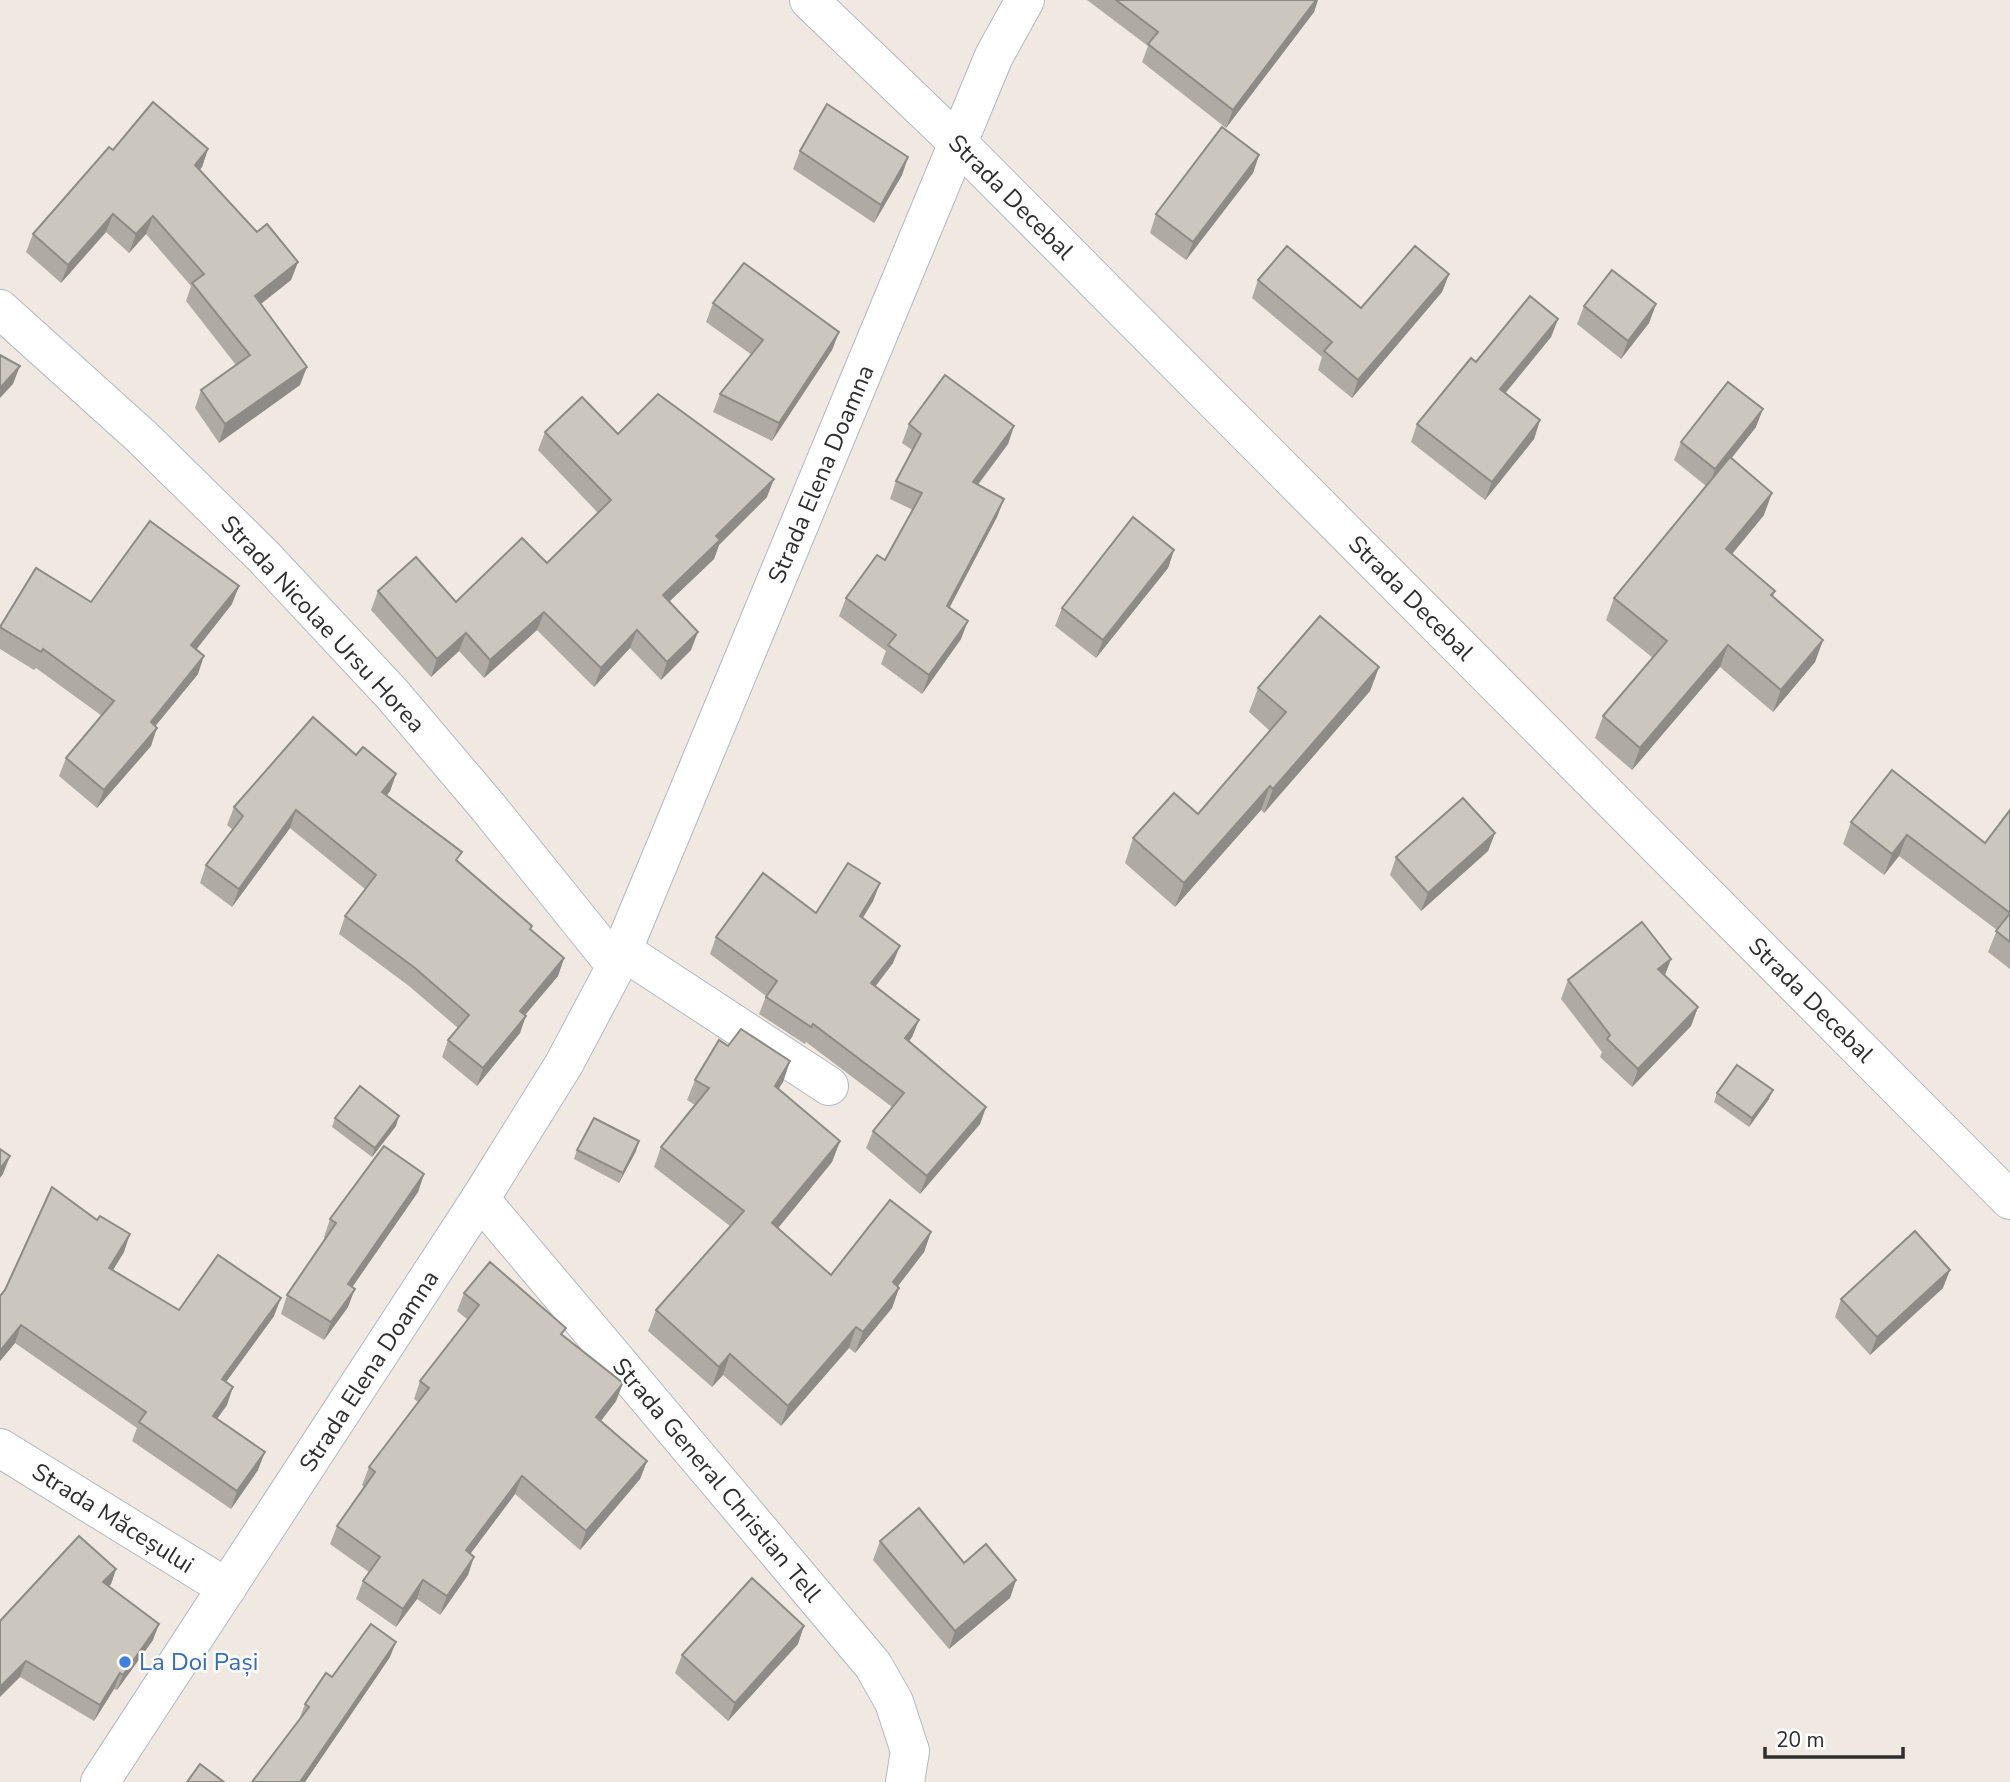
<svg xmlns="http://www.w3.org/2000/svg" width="2010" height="1782" font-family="'Nunito Sans',sans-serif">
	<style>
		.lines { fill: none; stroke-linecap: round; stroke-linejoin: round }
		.minor-casing { stroke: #b4b7c1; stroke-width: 40 }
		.minor { stroke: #fff; stroke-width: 38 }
		.wall { fill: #afaba4 }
		.shaded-wall { fill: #8e8b86 }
		.building { fill: #cbc7bf; stroke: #8e8b86; stroke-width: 2 }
		.shop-dot { fill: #3f7fe0; stroke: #fff; stroke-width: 2.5 }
		.labels { text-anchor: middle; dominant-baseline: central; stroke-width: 5; stroke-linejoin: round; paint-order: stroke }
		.street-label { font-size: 24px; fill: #2e2e2e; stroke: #fff }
		.shop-label { font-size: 24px; fill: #366cbe; stroke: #fff; text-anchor: start }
	</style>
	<rect width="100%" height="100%" fill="#efe9e1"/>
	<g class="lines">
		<defs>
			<g id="minor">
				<path d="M809,0L958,143L2010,1200"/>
				<path d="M0,309L142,437L264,557L392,694L488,807L616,966"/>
				<path d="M623,951L829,1086"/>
				<path d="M480,1199L873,1665L894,1702L910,1751L905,1782"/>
				<path d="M0,1448L227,1588"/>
				<path d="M100,1782L480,1199L564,1064L616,966L994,56L1025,0"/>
			</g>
		</defs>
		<use href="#minor" class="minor-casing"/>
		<use href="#minor" class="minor"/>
	</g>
	<g class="wall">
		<path d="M1087,0H1318L1314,12L1226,128L1142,62L1148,46Z"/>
		<path d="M208,149L202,167L200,169L257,232L298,262L291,280L261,304L300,385L219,443L195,408L201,390L236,365L186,301L191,286L146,234L129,253L106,232L61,283L26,252L33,234L113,150Z"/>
		<path d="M800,151L908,157L902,175L874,223L793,169Z"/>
		<path d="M1259,155L1253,173L1186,260L1150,233L1156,214Z"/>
		<path d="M1449,274L1442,292L1352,398L1318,370L1322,357L1252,298L1258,280L1361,308Z"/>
		<path d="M713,303L839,332L832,350L772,441L713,412L720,394L752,355L706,322Z"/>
		<path d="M1656,304L1649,323L1621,359L1577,324L1584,306Z"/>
		<path d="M1558,319L1551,337L1505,393L1540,420L1534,439L1485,500L1411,442L1417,424L1476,362Z"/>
		<path d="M909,424L1014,426L1008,444L978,485L1004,499L997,517L949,607L961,639L922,694L881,664L886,651L839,616L846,598L885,560L913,510L890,499L896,481L912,450L902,443Z"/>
		<path d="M1756,427L1731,458L1764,515L1732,554L1775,591L1773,597L1823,640L1815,662L1773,712L1720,667L1632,770L1595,738L1603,716L1653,658L1606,620L1614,598L1706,486L1674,460L1681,442Z"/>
		<path d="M545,432L618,434L767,497L719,545L714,559L669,602L691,650L661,680L630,648L594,687L537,630L484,678L459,651L431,677L371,610L378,591L456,602L547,563L598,513L538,450Z"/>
		<path d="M1174,550L1168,568L1096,658L1055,626L1062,608Z"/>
		<path d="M91,602L232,604L196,649L198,674L155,726L151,746L97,808L59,776L66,758L102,716L36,668L34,670L0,649V627Z"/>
		<path d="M1379,667L1370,691L1264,813L1261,810L1175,907L1125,863L1133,838L1198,814L1270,731L1249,712L1258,688Z"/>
		<path d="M356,755L396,774L390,791L387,795L531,930L564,958L558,976L525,1015L520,1033L477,1086L442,1057L448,1040L458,1028L409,986L339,934L345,916L365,889L290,828L232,907L200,883L206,865L233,830L227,825L234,807Z"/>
		<path d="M2010,810V969L1988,952L1997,930L1899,856L1884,875L1843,844L1851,822L1985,843Z"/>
		<path d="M1495,833L1488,851L1421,911L1390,875L1396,857Z"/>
		<path d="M880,883L873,901L863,918L893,963L875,987L919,1020L912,1037L909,1041L986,1107L980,1124L920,1194L866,1148L873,1131L892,1107L806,1042L805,1044L759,1014L766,996L710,954L716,937L816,913Z"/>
		<path d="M1665,975L1698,1007L1691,1026L1632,1087L1600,1057L1602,1052L1561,999L1568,980Z"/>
		<path d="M728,1046L790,1061L783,1082L778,1089L840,1141L832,1162L778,1228L831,1275L931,1232L924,1252L898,1286L899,1288L892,1308L855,1353L849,1348L781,1426L723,1375L712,1387L648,1331L656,1310L730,1226L654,1167L661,1147L695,1105L687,1100L695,1080Z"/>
		<path d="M1717,1093L1769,1099L1749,1127L1714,1102Z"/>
		<path d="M335,1118L396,1126L372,1157L332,1127Z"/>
		<path d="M577,1150L636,1151L619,1183L574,1159Z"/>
		<path d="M424,1174L418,1192L352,1287L348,1307L324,1340L281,1314L287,1295L325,1239L324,1237L330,1219Z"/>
		<path d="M124,1252L113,1270L179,1310L274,1316L226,1382L227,1405L217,1419L258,1470L231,1509L132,1441L137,1428L15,1343L0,1361V1296Z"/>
		<path d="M1943,1288L1870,1355L1835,1317L1841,1299Z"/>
		<path d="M464,1293L563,1336L623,1383L616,1401L601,1421L647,1461L640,1479L580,1550L515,1494L470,1554L468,1575L440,1615L417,1599L396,1627L356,1599L363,1581L369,1572L330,1544L337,1526L364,1487L362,1485L369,1467L418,1402L414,1399L420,1381L468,1320L457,1311Z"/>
		<path d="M880,1541L1016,1580L1010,1598L949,1649L873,1560Z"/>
		<path d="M116,1569L111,1584L109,1586L153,1640L117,1690L114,1689L94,1721L20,1677L0,1621Z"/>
		<path d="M798,1644L728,1721L675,1673L682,1655Z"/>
		<path d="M390,1657L305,1782H252L299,1720L305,1704L332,1677Z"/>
	</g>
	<g class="shaded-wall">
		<path d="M1316,0H1318L1314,12L1226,128L1233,110Z"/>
		<path d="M208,149L202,167L189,183L195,165Z"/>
		<path d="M1259,155L1253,173L1186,260L1193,242Z"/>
		<path d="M908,157L902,175L874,223L881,205Z"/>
		<path d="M113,214L106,232L61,283L68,265Z"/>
		<path d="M153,216L146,234L129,253L136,234Z"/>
		<path d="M298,262L291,280L248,314L255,296Z"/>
		<path d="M1449,274L1442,292L1352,398L1358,380Z"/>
		<path d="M1656,304L1649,323L1621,359L1628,341Z"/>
		<path d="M1558,319L1551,337L1494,407L1500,389Z"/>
		<path d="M839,332L832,350L772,441L779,423Z"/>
		<path d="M20,366L13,384L0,398V388Z"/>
		<path d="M307,367L300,385L219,443L225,424Z"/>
		<path d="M1763,409L1756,427L1709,487L1715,469Z"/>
		<path d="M1540,420L1534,439L1485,500L1492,482Z"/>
		<path d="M1014,426L1008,444L966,500L973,482Z"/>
		<path d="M774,479L767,497L719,545L714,559L656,614L663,595L716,536Z"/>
		<path d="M1772,493L1764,515L1718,571L1726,549Z"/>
		<path d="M1004,499L997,517L941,624L947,606Z"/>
		<path d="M1174,550L1168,568L1096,658L1103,640Z"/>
		<path d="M239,586L232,604L185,664L191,645Z"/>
		<path d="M544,612L537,630L484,678L490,660Z"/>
		<path d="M968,621L961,639L922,694L929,675Z"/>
		<path d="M637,630L630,648L594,687L601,668Z"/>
		<path d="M698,632L691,650L661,680L667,662Z"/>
		<path d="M466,633L459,651L431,677L437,659Z"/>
		<path d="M1823,640L1815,662L1773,712L1781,690Z"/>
		<path d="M1728,645L1720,667L1632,770L1640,748Z"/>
		<path d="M204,656L198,674L144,740L151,722Z"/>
		<path d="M1379,667L1370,691L1264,813L1273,789Z"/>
		<path d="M157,728L151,746L97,808L104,790Z"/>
		<path d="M396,774L390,791L376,809L382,792Z"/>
		<path d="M1270,786L1261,810L1175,907L1184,883Z"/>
		<path d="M296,810L290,828L232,907L239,889Z"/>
		<path d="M1495,833L1488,851L1421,911L1428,893Z"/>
		<path d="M1907,835L1899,856L1884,875L1892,854Z"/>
		<path d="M880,883L873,901L853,933L860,916Z"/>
		<path d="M900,946L893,963L864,1001L871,983Z"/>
		<path d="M564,958L558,976L514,1028L520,1011Z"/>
		<path d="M1671,959L1664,978L1658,969Z"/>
		<path d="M1698,1007L1691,1026L1632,1087L1638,1069Z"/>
		<path d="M526,1016L520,1033L477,1086L483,1068Z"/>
		<path d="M919,1020L912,1037L899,1055L905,1038Z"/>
		<path d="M790,1061L783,1082L767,1107L775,1086Z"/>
		<path d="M1773,1090L1769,1099L1749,1127L1752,1118Z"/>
		<path d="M986,1107L980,1124L920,1194L927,1176Z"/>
		<path d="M399,1116L396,1126L372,1157L375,1148Z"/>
		<path d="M639,1141L636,1151L619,1183L623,1173Z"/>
		<path d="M840,1141L832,1162L765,1244L772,1223Z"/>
		<path d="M10,1156L3,1174L0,1178V1169Z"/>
		<path d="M424,1174L418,1192L342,1302L348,1284Z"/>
		<path d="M931,1232L924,1252L885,1303L893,1282Z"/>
		<path d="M130,1234L124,1252L103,1286L109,1268Z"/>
		<path d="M1950,1270L1943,1288L1870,1355L1877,1337Z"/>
		<path d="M899,1288L892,1308L855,1353L863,1332Z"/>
		<path d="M355,1289L348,1307L324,1340L331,1322Z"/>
		<path d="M281,1298L274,1316L215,1397L222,1379Z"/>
		<path d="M21,1325L15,1343L0,1361V1351Z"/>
		<path d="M856,1327L849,1348L781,1426L788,1406Z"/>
		<path d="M730,1354L723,1375L712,1387L719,1367Z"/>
		<path d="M623,1383L616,1401L590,1435L596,1417Z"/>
		<path d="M233,1387L227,1405L206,1434L213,1416Z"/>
		<path d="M265,1452L258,1470L231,1509L237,1491Z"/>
		<path d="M647,1461L640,1479L580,1550L586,1531Z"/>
		<path d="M522,1476L515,1494L459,1569L466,1550Z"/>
		<path d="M474,1557L468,1575L440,1615L447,1596Z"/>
		<path d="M116,1569L111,1584L97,1598L103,1582Z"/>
		<path d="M423,1580L417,1599L396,1627L403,1609Z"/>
		<path d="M1016,1580L1010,1598L949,1649L955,1631Z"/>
		<path d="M159,1624L153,1640L117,1690L123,1675Z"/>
		<path d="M804,1626L798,1644L728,1721L735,1703Z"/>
		<path d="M396,1642L390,1657L305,1782H300Z"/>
		<path d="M26,1661L20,1677L0,1697V1687Z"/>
		<path d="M120,1673L114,1689L94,1721L100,1705Z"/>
	</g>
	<g class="building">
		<path d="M1116,0H1316L1233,110L1148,44L1158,32Z"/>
		<path d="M153,102L208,149L195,165L257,232L267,224L298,262L255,296L307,367L225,424L201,390L250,355L192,283L204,274L153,216L136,234L113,214L68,265L33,234L109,147L113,150Z"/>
		<path d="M827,104L908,157L881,205L800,151Z"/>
		<path d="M1222,127L1259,155L1193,242L1156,214Z"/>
		<path d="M1287,246L1361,308L1415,246L1449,274L1358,380L1324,351L1332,342L1258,280Z"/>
		<path d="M744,263L839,332L779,423L720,394L763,340L713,303Z"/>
		<path d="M1612,270L1656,304L1628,341L1584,306Z"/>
		<path d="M1530,296L1558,319L1500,389L1540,420L1492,482L1417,424L1471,358L1476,362Z"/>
		<path d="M0,355L20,366L0,388Z"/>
		<path d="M945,375L1014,426L973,482L1004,499L947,606L968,621L929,675L888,645L896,635L846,598L877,555L885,560L922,493L896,481L921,434L909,424Z"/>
		<path d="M1728,382L1763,409L1715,469L1681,442Z"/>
		<path d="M658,394L774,479L716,536L720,540L663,595L698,632L667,662L637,630L601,668L544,612L490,660L466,633L437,659L378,591L416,557L456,602L522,538L547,563L611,500L545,432L582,397L618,434Z"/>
		<path d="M1730,457L1772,493L1726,549L1775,591L1771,595L1823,640L1781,690L1728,645L1640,748L1603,716L1667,641L1614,598Z"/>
		<path d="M1133,517L1174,550L1103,640L1062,608Z"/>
		<path d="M150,521L239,586L191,645L204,656L151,722L157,728L104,790L66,758L114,701L43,649L41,652L0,627L36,568L91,602Z"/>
		<path d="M1320,616L1379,667L1273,789L1270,786L1184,883L1133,838L1174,793L1198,814L1286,712L1258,688Z"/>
		<path d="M313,717L356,755L363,747L396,774L382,792L462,852L456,860L532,926L530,929L564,958L520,1011L526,1016L483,1068L448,1040L469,1015L415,968L345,916L376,875L296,810L239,889L206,865L243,816L234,807Z"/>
		<path d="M1892,770L1985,843L2010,810V942L1996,931L2010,913L1907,835L1892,854L1851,822Z"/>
		<path d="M1463,798L1495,833L1428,893L1396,857Z"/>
		<path d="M848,863L880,883L860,916L900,946L871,983L919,1020L905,1038L986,1107L927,1176L873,1131L904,1093L813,1024L811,1027L766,997L777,981L716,937L763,873L816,913Z"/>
		<path d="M1642,922L1671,959L1658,969L1698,1007L1638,1069L1607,1039L1610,1035L1568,980Z"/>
		<path d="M741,1029L790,1061L775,1086L840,1141L772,1223L831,1275L890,1200L931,1232L893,1282L899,1288L863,1332L856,1327L788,1406L730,1354L719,1367L656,1310L744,1211L661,1147L709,1088L695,1080L719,1040L728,1046Z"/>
		<path d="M1737,1065L1773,1090L1752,1118L1717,1093Z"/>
		<path d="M360,1086L399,1116L375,1148L335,1118Z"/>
		<path d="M594,1118L639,1141L623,1173L577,1150Z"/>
		<path d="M384,1146L424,1174L348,1284L355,1289L331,1322L287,1295L336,1223L330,1219Z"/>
		<path d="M0,1149L10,1156L0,1169Z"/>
		<path d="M52,1187L97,1220L100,1216L130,1234L109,1268L179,1310L218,1255L281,1298L222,1379L233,1387L213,1416L265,1452L237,1491L139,1422L146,1412L21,1325L0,1351V1296L5,1290Z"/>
		<path d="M1915,1231L1950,1270L1877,1337L1841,1299Z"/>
		<path d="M490,1262L566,1328L561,1334L623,1383L596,1417L647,1461L586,1531L522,1476L466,1550L474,1557L447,1596L423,1580L403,1609L363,1581L380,1557L337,1526L375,1472L369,1467L429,1388L420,1381L479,1305L464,1293Z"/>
		<path d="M919,1508L964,1563L986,1544L1016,1580L955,1631L880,1541Z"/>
		<path d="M79,1536L116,1569L103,1582L159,1624L123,1675L120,1673L100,1705L26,1661L0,1687V1621Z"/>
		<path d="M752,1578L804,1626L735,1703L682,1655Z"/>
		<path d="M371,1624L396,1642L300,1782H252L309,1707L305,1704L326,1673L332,1677Z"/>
		<path d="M200,1764L224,1782H187Z"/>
	</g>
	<circle class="shop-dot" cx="125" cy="1662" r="7"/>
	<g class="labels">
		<g class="street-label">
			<text transform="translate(1011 197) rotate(45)">Strada Decebal</text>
			<text transform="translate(821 474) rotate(-67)">Strada Elena Doamna</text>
			<text transform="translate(1411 598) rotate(45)">Strada Decebal</text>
			<text transform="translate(323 624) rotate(47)">Strada Nicolae Ursu Horea</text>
			<text transform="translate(1811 1000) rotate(45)">Strada Decebal</text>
			<text transform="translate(369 1371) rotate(-57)">Strada Elena Doamna</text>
			<text transform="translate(717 1480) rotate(50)">Strada General Christian Tell</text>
			<text transform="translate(113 1518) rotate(32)">Strada Măceșului</text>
		</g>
		<g class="shop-label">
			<text x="139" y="1662">La Doi Pași</text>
		</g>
	</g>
	<path d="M1765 1747v10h138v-10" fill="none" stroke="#2e2e2e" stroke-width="3.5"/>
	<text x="1776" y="1747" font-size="21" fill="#2e2e2e" stroke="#ffffff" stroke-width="5" paint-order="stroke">20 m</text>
</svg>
